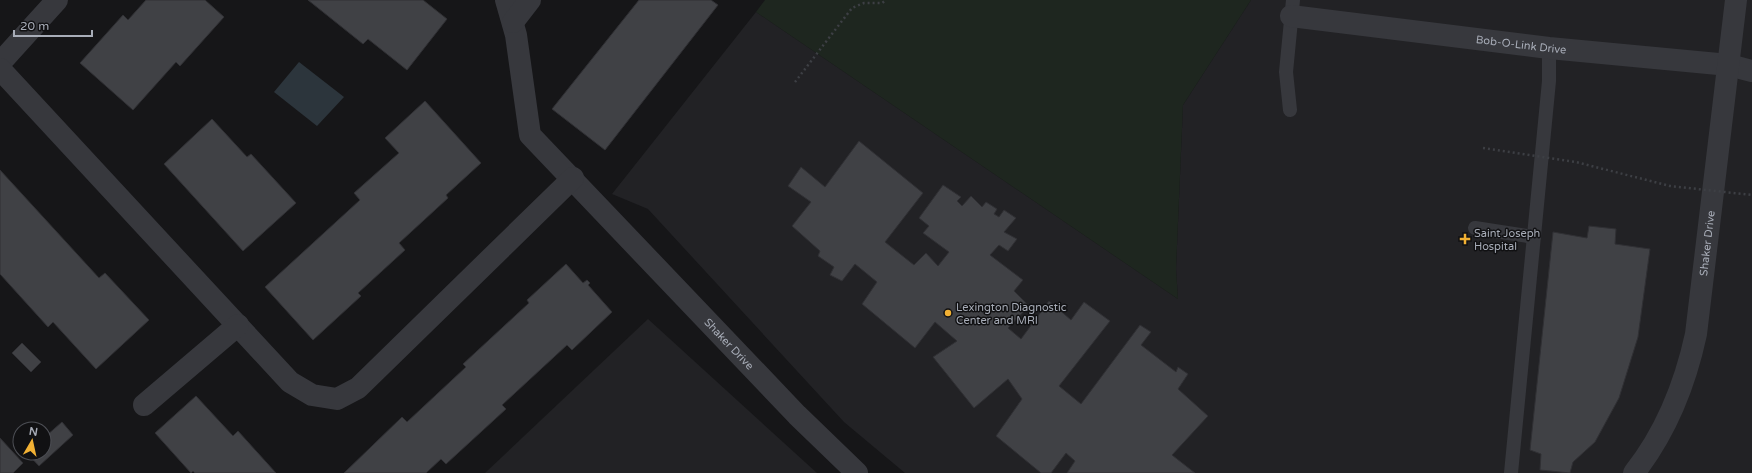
<svg xmlns="http://www.w3.org/2000/svg" width="1752" height="473" font-family="'Varela Round',sans-serif">
	<style>
		.built { fill: #222225 }
		.green { fill: #1e261f }
		.water { fill: #2c353c }
		.building { fill: #404145; stroke: #303034 }
		.lines { fill: none; stroke-linecap: round; stroke-linejoin: round }
		.path { stroke: #3d3f44; stroke-width: 2.5; stroke-dasharray: 2 3; stroke-linecap: butt }
		.service { stroke: #37383d; stroke-width: 14 }
		.minor { stroke: #37383d; stroke-width: 22 }
		.path-bridge { stroke: #3d3f44; stroke-width: 2.5; stroke-dasharray: 2 3; stroke-linecap: butt }
		.poi-dot { fill: #f2b134; stroke: #111113; stroke-width: 1.5 }
		.labels { text-anchor: middle; dominant-baseline: central; stroke-width: 3; stroke-linejoin: round; paint-order: stroke }
		.street-label { font-size: 11px; fill: #a8adb8; stroke: #111113 }
		.poi-label { font-size: 11px; fill: #a8adb8; stroke: #111113; text-anchor: start }
	</style>
	<rect width="100%" height="100%" fill="#161618"/>
	<g class="built">
		<path d="M1251,0H1752V473H905L844,422L648,209L612,194L756,12L1178,299L1176,269L1183,105Z"/>
		<path d="M648,319L817,473H485Z"/>
	</g>
	<path class="green" d="M765,0H1251L1183,105L1176,269L1178,299L756,12Z"/>
	<path class="water" d="M299,62L344,97L317,126L274,92Z"/>
	<g class="building">
		<path d="M146,0H205L224,17L180,66L176,62L133,110L80,63L123,15L128,20Z"/>
		<path d="M308,0H423L447,19L407,70L368,39L363,44Z"/>
		<path d="M639,0H711L718,5L605,150L552,109Z"/>
		<path d="M425,101L481,163L446,195L448,198L399,243L405,250L358,293L361,296L313,340L265,287L360,200L354,193L399,153L385,138Z"/>
		<path d="M212,119L247,157L251,154L296,203L243,251L164,164Z"/>
		<path d="M859,141L923,193L885,242L914,265L926,253L938,266L949,252L923,233L929,226L919,218L943,185L961,197L957,201L962,206L971,196L982,207L986,202L997,209L994,214L999,217L1004,210L1016,218L1004,232L1017,239L1008,251L999,245L990,255L1023,280L1014,291L1029,306L1008,328L1021,339L1049,301L1071,320L1084,302L1110,321L1059,386L1081,404L1140,325L1151,332L1141,345L1176,372L1178,367L1188,374L1178,389L1208,416L1172,455L1195,473H1067L1075,461L1066,453L1051,473H1041L996,436L1022,399L1008,379L974,408L933,357L957,341L935,322L915,348L862,304L877,282L855,264L842,281L830,275L834,267L818,256L820,251L792,226L811,202L788,186L801,167L825,187Z"/>
		<path d="M0,170L99,278L105,273L149,320L96,369L53,322L48,327L0,274Z"/>
		<path d="M1589,226L1616,229L1615,244L1650,249L1638,337L1619,398L1595,442L1573,462L1570,473L1540,470L1541,454L1530,450L1553,232L1587,238Z"/>
		<path d="M566,264L583,283L587,280L590,283L588,285L612,312L572,350L567,345L502,405L506,409L446,464L441,459L426,473H344L402,417L407,422L466,367L463,364L529,303L527,300Z"/>
		<path d="M22,343L41,362L31,372L12,353Z"/>
		<path d="M196,396L233,436L238,431L276,473H195L193,471L191,473L155,433Z"/>
		<path d="M62,422L73,435L39,466L27,453H44V434L46,436Z"/>
		<path d="M0,438L23,463L13,473H0Z"/>
	</g>
	<g class="lines">
		<path class="path" d="M795,82L852,8L864,3H882L886,0"/>
		<g class="service">
			<path d="M1290,110L1286,72L1293,0"/>
			<path d="M1475,228L1534,237"/>
			<path d="M1511,473L1549,81V48"/>
		</g>
		<g class="minor">
			<path id="s1" d="M506,0L516,35L530,135L797,415L857,473"/>
			<path id="s2" d="M1291,16L1549,48L1729,65L1752,71"/>
			<path d="M513,22L530,0"/>
			<path d="M0,63L57,0"/>
			<path d="M0,69L290,382L312,395L337,399L358,388L573,178"/>
			<path d="M144,405L238,325"/>
			<path id="s3" d="M1634,473C1667,431 1685,385 1696,334L1736,0"/>
		</g>
		<path class="path-bridge" d="M1483,148L1576,162L1670,186L1752,195"/>
	</g>
	<g class="poi-dot">
		<path d="M1463 233h4v4h4v4h-4v4h-4v-4h-4v-4h4z"/>
		<circle cx="948" cy="313" r="4"/>
	</g>
	<g class="labels">
		<g class="street-label">
			<text stroke="none"><textPath href="#s2" startOffset="232">Bob-O-Link Drive</textPath></text>
			<text stroke="none"><textPath href="#s3" startOffset="245">Shaker Drive</textPath></text>
			<text stroke="none"><textPath href="#s1" startOffset="426">Shaker Drive</textPath></text>
		</g>
		<g class="poi-label">
			<text x="1474" y="233">Saint Joseph<tspan x="1474" dy="13">Hospital</tspan></text>
			<text x="956" y="307">Lexington Diagnostic<tspan x="956" dy="13">Center and MRI</tspan></text>
		</g>
	</g>
	<g transform="translate(32 441) rotate(9)"><circle r="19" fill="#111113" stroke="#4d4f55"/>
	<path d="M0-3L7 15L0 10L-7 15Z" fill="#f2b134"/>
	<text y="-6" font-size="11" font-weight="bold" text-anchor="middle" fill="#a8adb8">N</text>
	</g>
	<path d="M14 30v6h78v-6" fill="none" stroke="#a8adb8" stroke-width="2"/>
	<text x="20" y="30" font-size="12" fill="#a8adb8" stroke="#111113" stroke-width="3" paint-order="stroke">20 m</text>
</svg>
